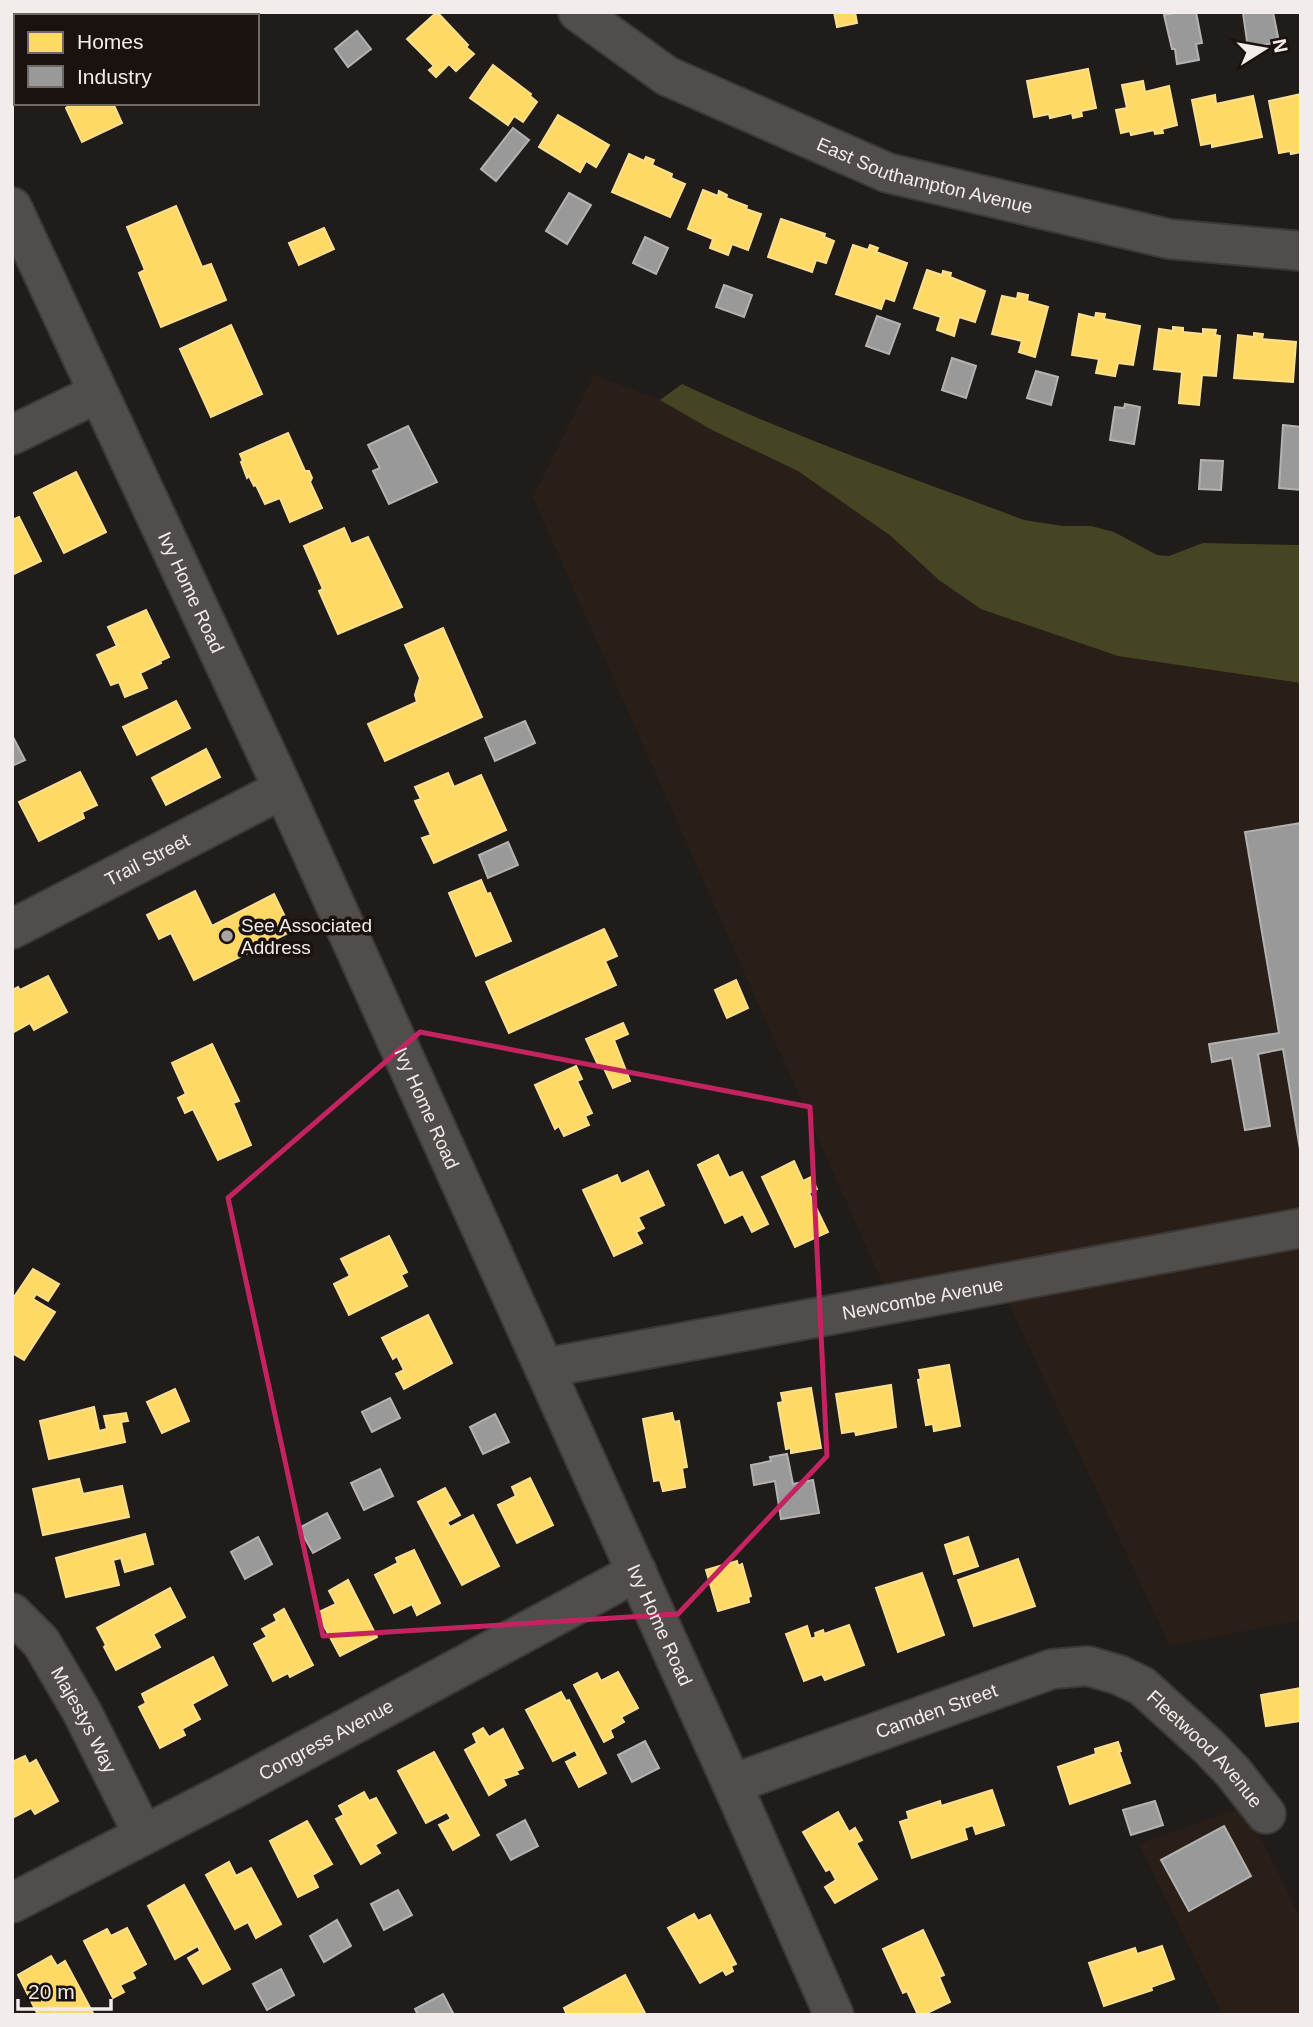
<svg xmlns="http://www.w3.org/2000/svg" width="1313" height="2027" font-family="Helvetica,sans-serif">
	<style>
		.built { fill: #2a1f18 }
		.water { fill: #454523 }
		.homes { fill: #ffd966; stroke: #fbdf8e; stroke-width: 2 }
		.industry { fill: #999; stroke: #b4b2b1; stroke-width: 2 }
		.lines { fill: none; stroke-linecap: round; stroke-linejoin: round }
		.minor-casing { stroke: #3b3836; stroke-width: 42 }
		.minor { stroke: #504d4b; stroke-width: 38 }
		.marked { fill: none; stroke: #c42362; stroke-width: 5; stroke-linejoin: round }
		.poi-dot { fill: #a8a4a1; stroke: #19120e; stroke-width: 2.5 }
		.labels { text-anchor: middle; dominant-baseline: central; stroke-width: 7; stroke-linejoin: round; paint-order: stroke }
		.street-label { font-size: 19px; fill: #f2edea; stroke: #19120e }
		.poi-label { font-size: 19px; fill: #f2edea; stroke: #19120e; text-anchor: start }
	</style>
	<rect width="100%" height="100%" fill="#201c1a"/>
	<g class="built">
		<path d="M594,375L707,417L1301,617V1620L1170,1646L1008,1302L899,1320L533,497Z"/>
		<path d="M1245,1806L1301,1920V2015H1223L1139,1844Z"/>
	</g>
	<path class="water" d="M682,384C793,437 910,477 1024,520L1063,526H1091L1114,532L1157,555L1169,556L1203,543L1300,545L1301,542V683L1118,656L981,609L939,580L891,536L798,471L712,430L660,400Z"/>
	<g class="homes">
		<path d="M46,12H98L100,16H48Z"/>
		<path d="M437,12L468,45L466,47L474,54L456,71L449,64L436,77L429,70L434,66L407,39Z"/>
		<path d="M834,12H855L857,23L837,27Z"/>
		<path d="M493,65L531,94L530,96L537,102L523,122L514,116L508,125L470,98Z"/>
		<path d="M1088,69L1096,108L1081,111L1082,116L1073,118L1072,113L1050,118L1049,114L1034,117L1027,81Z"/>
		<path d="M1143,81L1145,92L1169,86L1177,125L1162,129L1163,133L1155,134L1154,130L1131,135L1130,131L1121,133L1116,110L1127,108L1122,85Z"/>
		<path d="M1301,94V152L1291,154L1290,151L1279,153L1269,101Z"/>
		<path d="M1215,95L1216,104L1253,96L1262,137L1212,147V143L1201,145L1192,100Z"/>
		<path d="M72,103H113L122,123L82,142L66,108Z"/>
		<path d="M558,115L609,145L596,167L586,161L580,172L539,147Z"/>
		<path d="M629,154L644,161L646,157L654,160L652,165L672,174L671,178L685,184L670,217L612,192Z"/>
		<path d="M703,190L718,196L719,191L727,195L726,198L747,206L746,209L761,214L748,250L732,244L728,255L710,248L713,239L688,229Z"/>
		<path d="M176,206L202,267L211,264L226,300L161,327L139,273L145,270L127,227Z"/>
		<path d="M781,219L825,234L824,237L834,241L826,263L816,260L812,272L768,257Z"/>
		<path d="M324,228L334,249L299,265L289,243Z"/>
		<path d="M853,245L868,250L870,245L878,248L876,252L907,263L894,301L885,298L881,309L836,294Z"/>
		<path d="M927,270L942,275L943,271L951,273L950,277L985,291L975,322L959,317L954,336L937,330L941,317L914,308Z"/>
		<path d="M1018,293L1028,295L1027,301L1048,307L1035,357L1019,352L1022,341L992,334L1002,296L1017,299Z"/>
		<path d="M1096,313L1105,314L1104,319L1140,326L1133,365L1118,363L1115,376L1096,373L1099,359L1072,355L1079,314L1095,318Z"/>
		<path d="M231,325L262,394L211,417L180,349Z"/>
		<path d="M1173,327L1183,328V332L1203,334V329L1216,330L1215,335L1220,336L1216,376L1202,375L1199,405L1179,403L1182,372L1154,369L1159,329L1173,331Z"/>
		<path d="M1254,333L1263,334L1262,339L1296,342L1293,382L1234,378L1238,335L1254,337Z"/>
		<path d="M288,433L305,471H309L312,478L310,482L322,508L290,522L280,498L265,504L256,485L254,486L249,476L247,478L241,462L243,461L240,454Z"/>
		<path d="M76,472L106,532L64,553L34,493Z"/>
		<path d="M19,517L41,561L12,575V520Z"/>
		<path d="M344,528L351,544L368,537L402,607L338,634L319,591L323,589L304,546Z"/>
		<path d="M146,610L169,657L160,661L161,663L140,673L147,688L125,697L119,682L111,685L97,655L117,646L108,627Z"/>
		<path d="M443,628L482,717L385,761L368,724L417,702L415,695L420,678L405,645Z"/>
		<path d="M176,701L190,728L137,755L123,727Z"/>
		<path d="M206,749L220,777L166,805L152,778Z"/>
		<path d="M80,772L97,805L82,812L84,818L39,841L19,802Z"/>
		<path d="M448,773L454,787L481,775L506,830L434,863L422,838L431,835L415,801L421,799L415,787Z"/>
		<path d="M481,880L487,894L490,893L511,941L476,956L449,893Z"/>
		<path d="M195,891L212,926L274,894L292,931L194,980L171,933L159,939L147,915Z"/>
		<path d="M604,929L617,956L605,961L616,985L509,1033L486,982Z"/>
		<path d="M48,976L67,1012L34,1030L30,1023L12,1033V990L18,987L20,990Z"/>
		<path d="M736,980L748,1008L727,1018L715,990Z"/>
		<path d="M623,1023L628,1034L614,1040L630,1081L613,1088L603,1066L599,1067L586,1039Z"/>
		<path d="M212,1044L239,1101L233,1103L251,1145L218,1160L193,1109L185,1113L178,1098L186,1094L172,1063Z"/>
		<path d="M576,1066L582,1079L577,1081L592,1113L585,1116L589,1125L564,1136L559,1126L555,1129L535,1085Z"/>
		<path d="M718,1155L729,1178L742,1172L768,1224L752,1232L743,1214L725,1223L698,1165Z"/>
		<path d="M794,1161L803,1181L811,1177L817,1189L809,1193L828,1232L795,1247L762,1177Z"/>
		<path d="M648,1171L664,1205L638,1217L644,1228L636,1232L642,1243L614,1256L583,1190L617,1175L621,1184Z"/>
		<path d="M389,1236L407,1272L401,1275L407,1286L349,1315L334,1284L350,1276L341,1259Z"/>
		<path d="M33,1269L59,1284L48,1301L36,1294L33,1299L55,1312L24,1360L12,1353V1300Z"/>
		<path d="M428,1315L452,1363L404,1389L396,1374L404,1370L397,1356L393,1359L382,1338Z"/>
		<path d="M949,1365L960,1426L934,1431L933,1424L926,1425L918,1380L921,1379L919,1370Z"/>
		<path d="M891,1385L896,1427L856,1435L855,1431L842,1433L836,1394Z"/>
		<path d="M811,1388L821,1448L791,1453V1448L786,1449L778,1403L783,1402L781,1393Z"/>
		<path d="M175,1389L189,1421L162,1433L147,1402Z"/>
		<path d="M94,1407L99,1431L107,1429L104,1416L126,1413L128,1421L121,1422L125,1442L49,1459L40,1421Z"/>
		<path d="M672,1413L674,1422L679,1421L687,1467L682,1468L685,1487L663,1491L660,1480L654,1481L643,1419Z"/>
		<path d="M530,1478L553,1525L517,1543L498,1505L516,1496L512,1487Z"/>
		<path d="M79,1479L83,1494L122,1486L129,1517L43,1535L33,1489Z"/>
		<path d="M445,1488L460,1515L447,1522L450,1527L473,1515L499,1566L462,1585L418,1502Z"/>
		<path d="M145,1534L153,1564L125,1572L121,1558L113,1560L119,1585L66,1597L56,1558Z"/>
		<path d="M968,1537L978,1566L954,1574L945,1545Z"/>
		<path d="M414,1550L440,1603L417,1615L412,1604L394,1613L375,1575L398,1563L396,1558Z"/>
		<path d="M1018,1559L1035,1606L974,1626L958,1580Z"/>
		<path d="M737,1561L738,1566L742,1564L751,1596L748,1597L749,1602L718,1611L706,1570Z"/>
		<path d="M922,1573L944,1635L898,1652L876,1588Z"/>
		<path d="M348,1580L377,1637L340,1656L317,1613L336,1604L329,1591Z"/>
		<path d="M170,1588L185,1617L153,1634L160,1647L116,1670L104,1647L106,1645L97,1628Z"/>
		<path d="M284,1609L313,1665L290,1677L288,1673L273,1681L254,1644L267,1637L262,1629L277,1621L274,1615Z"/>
		<path d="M849,1625L864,1665L825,1680L822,1674L804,1681L786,1634L807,1626L811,1639L816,1637L815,1633L823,1630L824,1634Z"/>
		<path d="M213,1657L227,1685L192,1704L200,1719L182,1729L185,1735L160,1748L139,1707L146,1703L142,1694Z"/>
		<path d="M618,1672L638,1708L621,1717L624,1722L610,1730L613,1737L604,1742L574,1685L597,1673L601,1681Z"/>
		<path d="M1301,1688V1721L1266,1726L1261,1695Z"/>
		<path d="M561,1692L566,1701L569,1700L606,1773L579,1787L566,1762L578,1756L575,1750L553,1761L526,1710Z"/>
		<path d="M483,1728L489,1737L503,1729L523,1768L516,1771L518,1774L503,1779L506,1785L489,1795L465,1750L477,1743L473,1734Z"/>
		<path d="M1118,1742L1121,1751L1119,1752L1130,1783L1070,1804L1058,1767L1096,1754L1095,1749Z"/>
		<path d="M434,1752L479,1835L453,1850L439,1825L451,1819L447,1812L426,1823L398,1771Z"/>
		<path d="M25,1756L29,1764L36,1760L58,1801L35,1814L31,1808L12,1818V1762Z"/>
		<path d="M992,1790L1004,1825L976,1834L973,1825L964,1828L967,1839L912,1858L900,1822L909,1819L907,1812L940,1801L941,1806Z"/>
		<path d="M364,1792L369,1801L376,1798L396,1833L375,1845L380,1853L361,1864L336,1819L344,1815L339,1806Z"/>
		<path d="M838,1812L849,1832L855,1828L862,1840L856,1843L877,1879L835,1903L825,1887L836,1880L830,1869L826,1871L803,1832Z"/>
		<path d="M307,1821L332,1864L312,1875L318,1887L298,1897L270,1841Z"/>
		<path d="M229,1862L236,1876L251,1868L281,1924L256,1938L248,1922L235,1929L206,1875Z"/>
		<path d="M184,1885L230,1969L203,1984L188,1958L200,1951L198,1946L175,1959L148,1906Z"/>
		<path d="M694,1914L698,1921L710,1915L736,1964L731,1966L733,1971L726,1975L723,1970L700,1983L668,1928Z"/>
		<path d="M127,1928L146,1964L132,1972L135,1978L120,1985L124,1992L113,1998L84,1941L107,1929L111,1936Z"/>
		<path d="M923,1930L944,1975L939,1977L950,2002L923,2015H918L907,1991L903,1993L883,1949Z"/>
		<path d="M1162,1946L1174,1979L1151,1987L1152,1990L1104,2006L1089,1963L1135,1948L1137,1954Z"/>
		<path d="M51,1956L57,1966L65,1961L94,2015H57L56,2012L51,2015H38L18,1975Z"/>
		<path d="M625,1975L646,2015H567L564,2008Z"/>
	</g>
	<g class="industry">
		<path d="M1179,12H1196L1202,43L1196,44L1199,60L1177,64L1175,49H1172L1164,15Z"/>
		<path d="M1249,12H1273L1279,42L1248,48L1243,13Z"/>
		<path d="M357,31L371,49L348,67L335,49Z"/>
		<path d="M513,128L529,140L496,181L481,169Z"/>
		<path d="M569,193L591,205L567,244L546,231Z"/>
		<path d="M645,237L668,248L656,274L633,263Z"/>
		<path d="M724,285L752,295L744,317L716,307Z"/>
		<path d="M877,316L900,324L889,354L866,346Z"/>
		<path d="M952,358L976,366L966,398L942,390Z"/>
		<path d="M1036,371L1058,377L1051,405L1027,398Z"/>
		<path d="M1125,404L1140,407L1134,444L1110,440L1115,407L1124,408Z"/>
		<path d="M1283,425L1301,427V490L1279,488Z"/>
		<path d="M408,426L437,482L389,504L373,471L380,468L368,445Z"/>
		<path d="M1201,460L1223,461L1221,490L1199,489Z"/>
		<path d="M525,721L535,743L495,761L485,738Z"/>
		<path d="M13,737L25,760L12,766V738Z"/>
		<path d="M1301,823V1155L1283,1049L1258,1054L1270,1126L1245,1130L1232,1058L1212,1062L1209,1044L1279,1033L1245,832Z"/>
		<path d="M508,842L518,865L488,878L479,855Z"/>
		<path d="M390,1398L400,1418L372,1432L362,1412Z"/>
		<path d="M495,1414L509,1442L483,1454L470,1427Z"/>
		<path d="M787,1454L793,1484L813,1480L819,1513L781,1519L775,1481L754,1485L751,1465L771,1461L770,1457Z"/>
		<path d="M380,1469L393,1496L364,1510L351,1483Z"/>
		<path d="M327,1513L340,1538L313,1553L299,1528Z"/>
		<path d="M258,1537L272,1564L245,1579L231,1552Z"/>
		<path d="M645,1741L659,1768L632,1782L618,1755Z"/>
		<path d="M1155,1801L1163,1825L1131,1835L1123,1810Z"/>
		<path d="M525,1820L538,1846L511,1860L497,1835Z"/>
		<path d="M1224,1826L1251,1876L1189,1911L1161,1860Z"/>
		<path d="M398,1890L412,1915L384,1930L371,1904Z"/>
		<path d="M337,1920L351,1946L324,1962L310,1936Z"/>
		<path d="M281,1969L294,1995L267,2010L253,1984Z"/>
		<path d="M443,1994L454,2015H418L415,2009Z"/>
	</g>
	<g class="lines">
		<defs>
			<g id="minor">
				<path id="s1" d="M578,12L667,76L888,173L1169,239L1301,251"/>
				<path id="s2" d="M12,207L283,789L732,1784L834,2015"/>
				<path d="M12,435L98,393"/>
				<path id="s3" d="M12,929L283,789"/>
				<path id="s4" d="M544,1368L1301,1228"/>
				<path id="s5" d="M12,1613L41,1642L82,1712L143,1834"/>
				<path id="s6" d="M732,1784L1052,1669L1088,1666L1119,1675L1142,1686L1208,1746L1233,1772L1266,1814"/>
				<path id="s7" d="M12,1903L239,1786L637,1572"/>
			</g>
		</defs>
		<use href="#minor" class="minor-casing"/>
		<use href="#minor" class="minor"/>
	</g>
	<path class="marked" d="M420,1032L810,1107L827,1456L678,1614L323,1636L228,1198Z"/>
	<circle class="poi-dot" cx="227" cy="936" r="7"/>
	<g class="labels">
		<g class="street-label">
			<text stroke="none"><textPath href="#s1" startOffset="387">East Southampton Avenue</textPath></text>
			<text stroke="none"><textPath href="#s2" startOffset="425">Ivy Home Road</textPath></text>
			<text stroke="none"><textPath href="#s3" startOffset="152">Trail Street</textPath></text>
			<text stroke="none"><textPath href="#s2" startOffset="992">Ivy Home Road</textPath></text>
			<text stroke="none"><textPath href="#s4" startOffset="385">Newcombe Avenue</textPath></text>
			<text stroke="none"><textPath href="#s2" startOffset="1559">Ivy Home Road</textPath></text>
			<text stroke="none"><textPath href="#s6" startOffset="217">Camden Street</textPath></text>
			<text stroke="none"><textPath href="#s5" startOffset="130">Majestys Way</textPath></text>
			<text stroke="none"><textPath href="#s7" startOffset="354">Congress Avenue</textPath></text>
			<text stroke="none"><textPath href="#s6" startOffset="523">Fleetwood Avenue</textPath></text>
		</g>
		<g class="poi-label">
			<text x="241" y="925">See Associated<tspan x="241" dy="22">Address</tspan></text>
		</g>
	</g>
	<rect width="1313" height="2027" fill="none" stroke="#f2edea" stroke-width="28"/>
	<rect x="14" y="14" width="245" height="91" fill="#19120e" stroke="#706a66" stroke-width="2"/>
	<rect x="28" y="32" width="35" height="21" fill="#ffd966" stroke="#706a66" stroke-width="2"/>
	<text x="77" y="49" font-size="21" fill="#f2edea">Homes</text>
	<rect x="28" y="66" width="35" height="21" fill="#999999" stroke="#706a66" stroke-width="2"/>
	<text x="77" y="84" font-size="21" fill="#f2edea">Industry</text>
	<g transform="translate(1264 49) rotate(79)" stroke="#19120e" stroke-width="5" paint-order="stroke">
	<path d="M0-5L12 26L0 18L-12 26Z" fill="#f2edea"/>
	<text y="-10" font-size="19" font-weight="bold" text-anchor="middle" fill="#f2edea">N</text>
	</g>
	<path d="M18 1999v10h93v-10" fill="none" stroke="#f2edea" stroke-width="3.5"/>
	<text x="28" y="1999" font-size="21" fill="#f2edea" stroke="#19120e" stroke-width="5" paint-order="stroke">20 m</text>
</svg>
